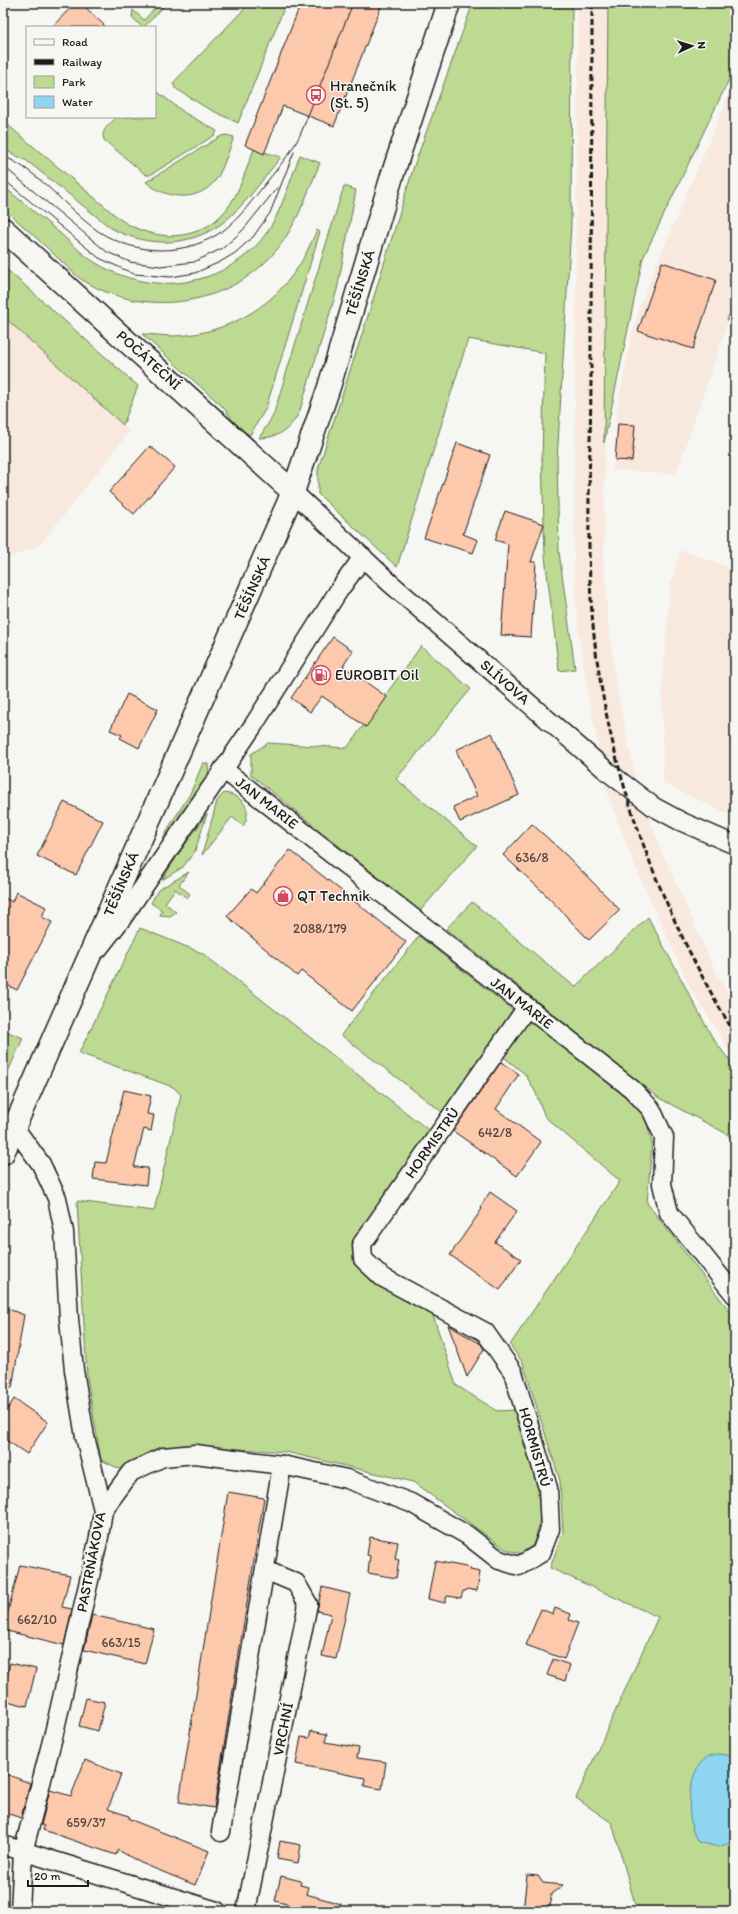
<svg xmlns="http://www.w3.org/2000/svg" width="738" height="1914" font-family="Itim,sans-serif">
	<style>
		.built { fill: #f8e8dd }
		.green { fill: #bcda92; stroke: #6c7b57 }
		.water { fill: #8ed6f0; stroke: #608c9b }
		.building { fill: #fcc9ad; stroke: #1c1c1c }
		.lines { fill: none; stroke-linecap: round; stroke-linejoin: round }
		.street-casing { stroke: #1c1c1c; stroke-width: 21 }
		.secondary-casing { stroke: #1c1c1c; stroke-width: 25 }
		.street { stroke: #f6f6f2; stroke-width: 18 }
		.secondary { stroke: #f6f6f2; stroke-width: 22 }
		.tram { stroke: #1c1c1c; stroke-width: 1 }
		.rail { stroke: #1c1c1c; stroke-width: 3; stroke-dasharray: 6 3; stroke-linecap: butt }
		.labels { text-anchor: middle; dominant-baseline: central; stroke-width: 3; stroke-linejoin: round; paint-order: stroke }
		.number-label { font-size: 13px; fill: #544740 }
		.poi-label { font-size: 15px; fill: #1c1c1c; stroke: #f6f6f2; text-anchor: start }
		.street-label { font-size: 15px; fill: #1c1c1c; stroke: #f6f6f2 }
	</style>
	<rect width="100%" height="100%" fill="#f6f6f2"/>
	<filter id="ink" filterUnits="userSpaceOnUse"><feTurbulence type="fractalNoise" baseFrequency=".025" numOctaves="2"/><feDisplacementMap in="SourceGraphic" scale="8" xChannelSelector="R" yChannelSelector="G"/><feConvolveMatrix kernelMatrix="1 2 1 2 8 2 1 2 1" color-interpolation-filters="sRGB"/></filter>
	<g filter="url(#ink)">
		<g class="built">
			<path d="M578,3H608L604,562L608,624L617,689L636,782L660,848L716,973L735,1005V1060L690,987L632,859L607,791L588,694L578,627L574,562Z"/>
			<path d="M735,81V301L676,474L613,470L618,405L632,333L644,294Z"/>
			<path d="M3,316L130,431L39,546L8,558L3,556Z"/>
			<path d="M681,550L735,570V817L663,783L662,691L670,586Z"/>
		</g>
		<g class="green">
			<path d="M160,3H167L144,27H142L132,17L133,10L144,20Z"/>
			<path d="M250,3H286L238,123L205,107L175,88L173,83Z"/>
			<path d="M473,3H572L571,225L557,460L559,552L575,669L559,671L545,556L542,458L545,353L468,339L397,567L318,494V469L367,319L414,166Z"/>
			<path d="M608,3H735V67L643,258L604,443Z"/>
			<path d="M155,90L185,113L217,131L215,135L150,175H146L104,140C100,130 110,124 117,117H155Z"/>
			<path d="M3,121L121,220C154,242 199,243 226,210C239,194 246,169 254,149L281,157C265,176 251,197 233,214C199,247 151,250 111,228L27,161L3,149Z"/>
			<path d="M226,135L234,137C229,150 225,163 219,175C203,203 168,201 146,182L221,136Z"/>
			<path d="M300,155L320,163C309,189 300,216 284,240C241,304 150,321 84,281C75,276 67,266 59,259C41,242 22,225 3,208V186C22,202 42,218 61,234C72,244 84,256 96,263C130,284 169,289 206,277C228,270 252,254 265,235C281,214 290,180 300,155Z"/>
			<path d="M344,186L356,190L337,290L299,413C289,430 279,438 259,438L273,416Z"/>
			<path d="M317,230L320,232L266,408L250,435L240,430L223,407L142,334C152,334 163,336 173,336C217,335 263,314 290,278C302,264 309,247 317,230Z"/>
			<path d="M3,266L138,386L123,425L3,316Z"/>
			<path d="M735,301V321L727,320Z"/>
			<path d="M421,646L471,689L396,779L477,846L420,911L251,775V754L268,743L347,748Z"/>
			<path d="M203,763L208,764L209,780L164,843H161L167,830L190,794Z"/>
			<path d="M224,793C242,795 254,809 243,826L232,817L202,855L217,801Z"/>
			<path d="M207,814L195,851L183,867L162,880L179,853Z"/>
			<path d="M189,872L179,885L190,894L187,898L175,889L165,903L176,912L170,916L160,915L162,910L151,903L158,890Z"/>
			<path d="M472,902L575,987L648,917L712,1037L735,1068V1143L727,1134L659,1098L446,929Z"/>
			<path d="M140,928L202,953L431,1132L371,1215L354,1244L355,1261L373,1283L433,1315L456,1385L497,1411L515,1410L541,1498L539,1526L533,1545L521,1554L505,1549L413,1482L286,1452L194,1446L155,1449L120,1469L101,1460L87,1377L77,1201L154,1211L181,1095L173,1087L79,1053Z"/>
			<path d="M419,936L514,1011L442,1112L341,1035Z"/>
			<path d="M530,1021L627,1098L646,1119L652,1143L647,1203L735,1318V1911H637L612,1823L576,1798L658,1617L550,1568L563,1532L560,1481L523,1363L510,1345L620,1181L545,1117L535,1091L525,1074L501,1055Z"/>
			<path d="M3,1030L23,1038L3,1083Z"/>
		</g>
		<path class="water" d="M717,1754L735,1756V1841L719,1847L698,1842C685,1823 686,1772 706,1758C708,1756 714,1755 717,1754Z"/>
		<g class="building">
			<path d="M75,3H81L106,27H52Z"/>
			<path d="M301,3H372L381,7L334,126L283,106L264,154L245,145Z"/>
			<path d="M662,262L716,280L693,349L638,331Z"/>
			<path d="M618,424L635,425L632,461L615,460Z"/>
			<path d="M457,443L490,455L463,534L478,540L473,553L424,538Z"/>
			<path d="M150,446L175,467L134,514L109,492Z"/>
			<path d="M505,511L544,524L531,562H536L531,637L501,635L508,544L495,540Z"/>
			<path d="M333,637L353,651L343,666L387,697L366,727L322,696L310,712L291,698Z"/>
			<path d="M127,694L158,709L139,748L120,738L122,735L110,730Z"/>
			<path d="M492,733L519,795L460,822L453,807L477,796L456,750Z"/>
			<path d="M64,802L103,821L76,875L37,856Z"/>
			<path d="M532,824L565,854L620,910L589,940L543,892L503,855Z"/>
			<path d="M290,850L406,942L352,1011L301,971L297,976L227,916L251,889L256,893Z"/>
			<path d="M16,892L46,907L42,917L52,922L17,990L3,983V897L12,902Z"/>
			<path d="M501,1062L519,1074L496,1109L541,1142L517,1176L453,1131Z"/>
			<path d="M124,1090L151,1096L147,1114L154,1115L151,1131L144,1129L134,1167L148,1168L146,1185L93,1179L95,1162L106,1163Z"/>
			<path d="M490,1192L517,1211L495,1242L521,1259L500,1290L450,1255L482,1209L480,1207Z"/>
			<path d="M3,1307L24,1315L12,1388H3Z"/>
			<path d="M448,1325L481,1344L484,1349L467,1377Z"/>
			<path d="M14,1399L48,1422L27,1454L3,1438V1416Z"/>
			<path d="M228,1492L264,1498L214,1808L179,1802Z"/>
			<path d="M370,1537L398,1542L395,1559L399,1560L396,1578L368,1573L370,1556L367,1555Z"/>
			<path d="M435,1561L471,1568L470,1570L480,1572L477,1591L467,1589L466,1591H463L461,1598L447,1596L445,1603L428,1599Z"/>
			<path d="M20,1565L70,1575L62,1607L72,1609L64,1645L3,1630Z"/>
			<path d="M322,1587L350,1594L336,1659L322,1656L331,1614L317,1611Z"/>
			<path d="M555,1608L571,1614L569,1620L578,1623L564,1659L526,1645L541,1609L553,1614Z"/>
			<path d="M92,1615L154,1629L145,1664L84,1650Z"/>
			<path d="M553,1659L570,1665L565,1681L547,1675Z"/>
			<path d="M10,1663L36,1669L27,1706L3,1700V1691Z"/>
			<path d="M86,1698L105,1702L98,1731L79,1726Z"/>
			<path d="M311,1731L327,1734L325,1742L359,1748L357,1758L386,1762L382,1789L364,1786L365,1778L296,1764L301,1737L309,1738Z"/>
			<path d="M85,1760L121,1774L108,1809L129,1816V1819L209,1851L195,1885L141,1863L118,1850L116,1855L43,1830L44,1826L41,1825L50,1790L71,1796Z"/>
			<path d="M3,1773L30,1783L21,1818L3,1812Z"/>
			<path d="M280,1841L301,1845L298,1863L277,1859Z"/>
			<path d="M527,1875L538,1876L543,1883L563,1885L551,1894L550,1911H523Z"/>
			<path d="M281,1876L301,1881L300,1885L308,1887L306,1894L341,1904L339,1911H313L275,1901Z"/>
		</g>
		<g class="lines">
			<defs>
				<g id="street">
					<path d="M293,492L390,583L608,772L654,807L680,821L735,845"/>
					<path d="M223,769L632,1089L651,1109L664,1137L662,1184L669,1213L735,1295"/>
					<path d="M98,949L123,917L253,726L339,590L363,557"/>
					<path d="M14,1127L41,1164L57,1198L64,1232L69,1319L74,1370L85,1437L103,1510L99,1537L54,1733L23,1852L20,1911"/>
					<path d="M103,1510L131,1472L163,1457L195,1454L282,1465L347,1479L411,1503L467,1535L499,1560L519,1566L541,1553L550,1529L548,1488L513,1372L485,1332L382,1277L363,1259L362,1244L527,1007"/>
					<path d="M221,1832L282,1465"/>
					<path d="M3,1845L217,1911"/>
					<path d="M246,1911L308,1604L296,1583L265,1570"/>
				</g>
				<g id="secondary">
					<path d="M3,229L293,492"/>
					<path d="M3,1153L293,492L329,387L392,176L449,3"/>
				</g>
			</defs>
			<use href="#street" class="street-casing"/>
			<use href="#secondary" class="secondary-casing"/>
			<use href="#street" class="street"/>
			<use href="#secondary" class="secondary"/>
			<g class="tram">
				<path d="M3,156C41,172 65,208 98,231C136,256 187,257 224,230C241,217 253,199 266,183C280,165 295,149 303,128L353,3"/>
				<path d="M3,166L107,252L130,262L160,266L194,262L223,248L243,230L277,188"/>
				<path d="M3,179L99,258L134,274L171,277L195,273L220,262L235,253L253,237L270,213L294,152"/>
			</g>
			<path class="rail" d="M592,3C592,125 591,248 591,370C591,455 585,541 593,625C607,771 659,909 735,1034"/>
		</g>
	</g>
	<defs>
		<symbol id="bus-ring" viewBox="-11 -11 22 22"><circle r="9.5" fill="#f6f6f2" stroke="#d1495b" stroke-width="1.5"/><path d="M-5-6H5V4H4V6H2V4H-2V6H-4V4H-5ZM-3.5-4V0h7V-4ZM-3.5 1.2v1.5H-2V1.2ZM2 1.2v1.5H3.5V1.2Z" fill="#d1495b"/></symbol>
		<symbol id="fuel-ring" viewBox="-11 -11 22 22"><circle r="9.5" fill="#f6f6f2" stroke="#d1495b" stroke-width="1.5"/><path d="M-5.5-6h7V0h2V4h1.3V-2.5L3-4.5l.8-.8L6-3V5H2.5V1h-1V6h-7ZM-4.2-4.7v3.2H.2V-4.7Z" fill="#d1495b"/></symbol>
		<symbol id="shop-ring" viewBox="-11 -11 22 22"><circle r="9.5" fill="#f6f6f2" stroke="#d1495b" stroke-width="1.5"/><path d="M-5-2.5h2.3a2.7 3.5 0 0 1 5.4 0H5L5.5 6h-11ZM-1.5-2.5h3a1.5 2.3 0 0 0-3 0Z" fill="#d1495b"/></symbol>
	</defs>
	<g fill-rule="evenodd">
		<use href="#bus-ring" x="305" y="84" width="22" height="22"/>
		<use href="#fuel-ring" x="310" y="664" width="22" height="22"/>
		<use href="#shop-ring" x="272" y="885" width="22" height="22"/>
	</g>
	<g class="labels">
		<g class="number-label">
			<text x="532" y="857">636/8</text>
			<text x="320" y="928">2088/179</text>
			<text x="495" y="1132">642/8</text>
			<text x="37" y="1619">662/10</text>
			<text x="121" y="1642">663/15</text>
			<text x="86" y="1822">659/37</text>
		</g>
		<g class="poi-label">
			<text x="330" y="86">Hranečník<tspan x="330" dy="17">(St. 5)</tspan></text>
			<text x="335" y="675">EUROBIT Oil</text>
			<text x="297" y="896">QT Technik</text>
		</g>
		<g class="street-label">
			<text transform="translate(360 283) rotate(-73)">TĚŠÍNSKÁ</text>
			<text transform="translate(149 360) rotate(42)">POČÁTEČNÍ</text>
			<text transform="translate(252 588) rotate(-66)">TĚŠÍNSKÁ</text>
			<text transform="translate(505 682) rotate(41)">SLÍVOVA</text>
			<text transform="translate(267 803) rotate(38)">JAN MARIE</text>
			<text transform="translate(121 884) rotate(-67)">TĚŠÍNSKÁ</text>
			<text transform="translate(522 1003) rotate(38)">JAN MARIE</text>
			<text transform="translate(432 1143) rotate(-55)">HORMISTRŮ</text>
			<text transform="translate(535 1447) rotate(74)">HORMISTRŮ</text>
			<text transform="translate(91 1562) rotate(-79)">PASTRŇÁKOVA</text>
			<text transform="translate(283 1729) rotate(-79)">VRCHNÍ</text>
		</g>
	</g>
	<rect width="738" height="1914" fill="none" stroke="#f6f6f2" stroke-width="16"/>
	<rect x="8" y="8" width="722" height="1898" fill="none" stroke="#1c1c1c" stroke-width="1.5" filter="url(#ink)"/>
	<rect x="26" y="26" width="130" height="92" fill="#f6f6f2" stroke="#9f9f9c"/>
	<rect x="34" y="39" width="20" height="6" fill="#f6f6f2" stroke="#9f9f9c"/>
	<text x="62" y="46" font-size="12" fill="#1c1c1c">Road</text>
	<rect x="34" y="59" width="20" height="6" fill="#1c1c1c" stroke="#9f9f9c"/>
	<text x="62" y="66" font-size="12" fill="#1c1c1c">Railway</text>
	<rect x="34" y="76" width="20" height="12" fill="#bcda92" stroke="#9f9f9c"/>
	<text x="62" y="86" font-size="12" fill="#1c1c1c">Park</text>
	<rect x="34" y="96" width="20" height="12" fill="#8ed6f0" stroke="#9f9f9c"/>
	<text x="62" y="106" font-size="12" fill="#1c1c1c">Water</text>
	<g transform="translate(692 46) rotate(86)" stroke="#f6f6f2" stroke-width="3" paint-order="stroke">
	<path d="M0-3L7 15L0 10L-7 15Z" fill="#1c1c1c"/>
	<text y="-6" font-size="11" font-weight="bold" text-anchor="middle" fill="#1c1c1c">N</text>
	</g>
	<path d="M28 1880v6h60v-6" fill="none" stroke="#1c1c1c" stroke-width="2"/>
	<text x="34" y="1880" font-size="12" fill="#1c1c1c" stroke="#f6f6f2" stroke-width="3" paint-order="stroke">20 m</text>
</svg>
